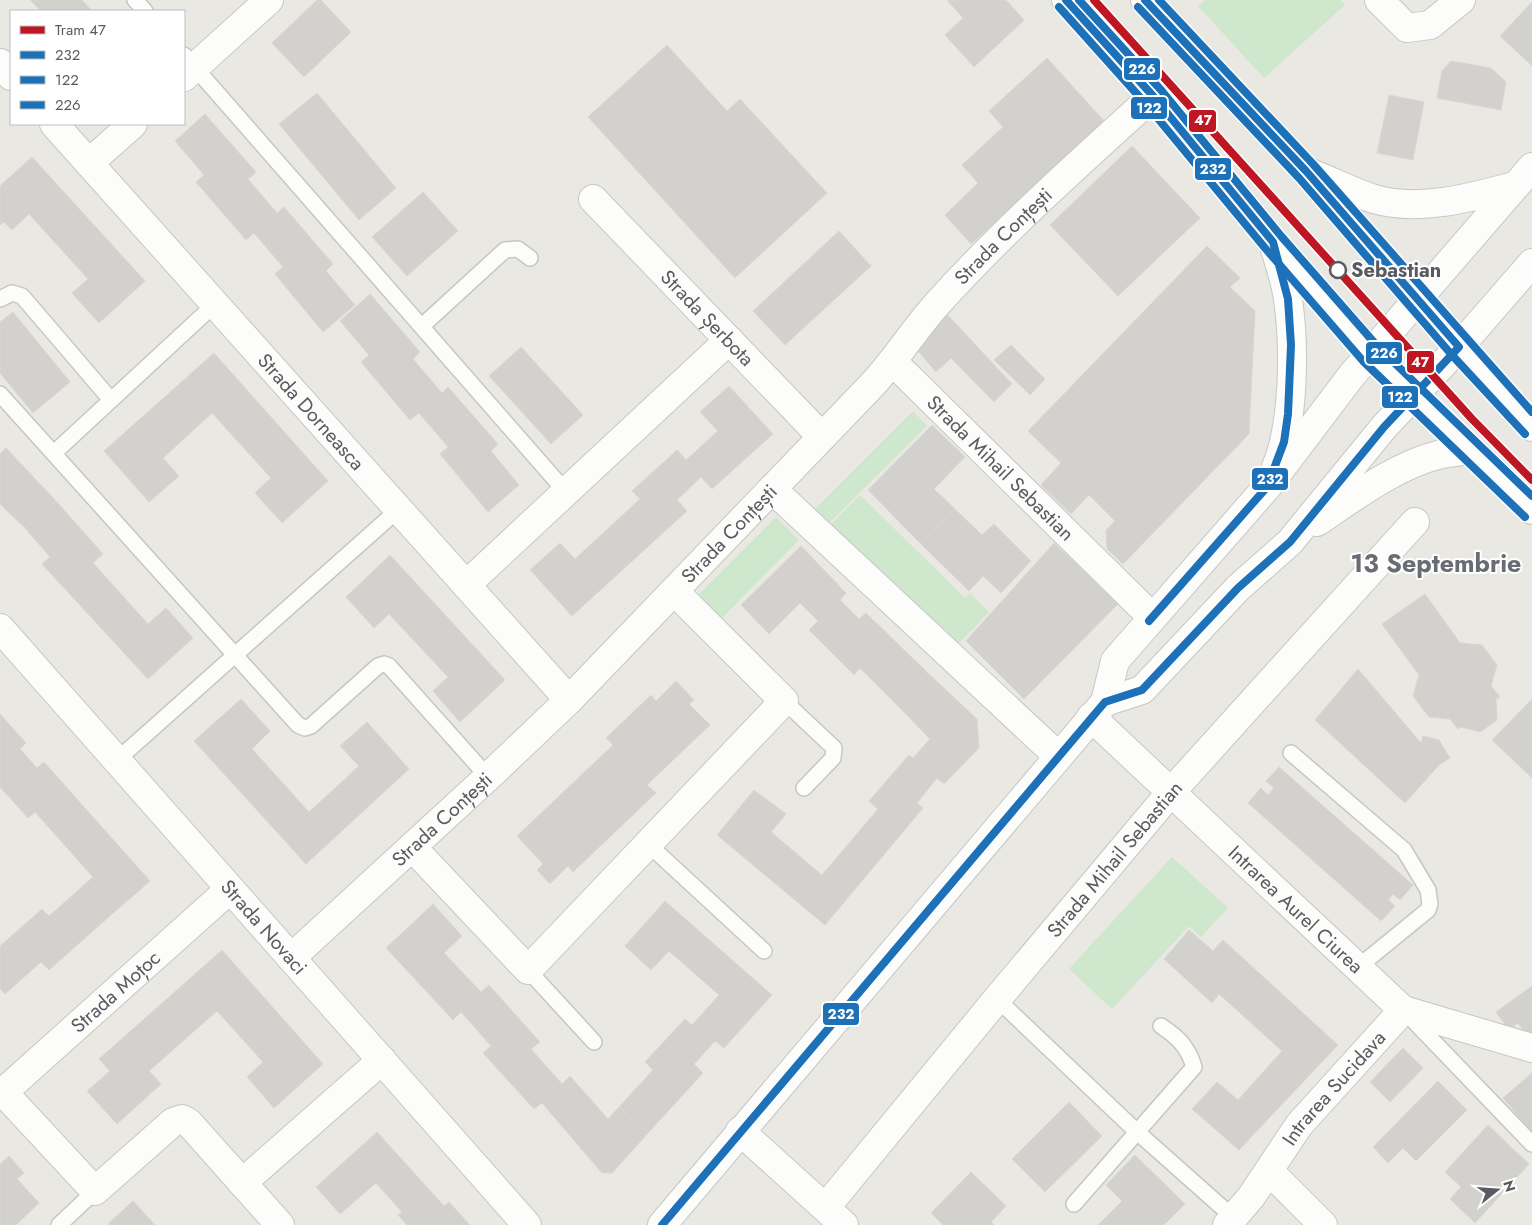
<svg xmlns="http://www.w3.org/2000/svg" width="1532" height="1225" font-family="Jost,sans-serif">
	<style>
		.green { fill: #cfe7cd }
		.building { fill: #d2d1cd; stroke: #d9d7d1 }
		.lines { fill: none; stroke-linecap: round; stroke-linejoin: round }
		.lane-casing { stroke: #c6c6c4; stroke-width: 18 }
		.street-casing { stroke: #c6c6c4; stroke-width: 30 }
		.secondary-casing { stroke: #c6c7c6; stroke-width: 30 }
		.lane { stroke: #fcfcfb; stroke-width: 15 }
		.street { stroke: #fcfcfb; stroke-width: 28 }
		.secondary { stroke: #fcfcfb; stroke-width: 28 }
		.bus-1-casing { stroke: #fff; stroke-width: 11 }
		.bus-2-casing { stroke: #fff; stroke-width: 11 }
		.bus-3-casing { stroke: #fff; stroke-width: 11 }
		.bus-1 { stroke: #1d71b8; stroke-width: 8 }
		.bus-2 { stroke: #1d71b8; stroke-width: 8 }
		.bus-3 { stroke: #1d71b8; stroke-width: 8 }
		.tram-1-casing { stroke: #fff; stroke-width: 11 }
		.tram-1 { stroke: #be1622; stroke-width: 8 }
		.stop-dot { fill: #fff; stroke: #585b61; stroke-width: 2.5 }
		.labels { text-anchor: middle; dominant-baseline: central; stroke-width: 4; stroke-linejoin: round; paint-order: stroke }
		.street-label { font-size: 20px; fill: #585b61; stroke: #fff }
		.stop-label { font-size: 20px; font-weight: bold; fill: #585b61; stroke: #fff; text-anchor: start }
		.district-label { font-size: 25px; font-weight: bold; fill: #696d73; stroke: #fff }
		.line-badge { stroke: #fff; stroke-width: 2 }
		.badge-label { font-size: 14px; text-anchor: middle; font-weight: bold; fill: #fff }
	</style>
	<rect width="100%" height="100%" fill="#eae8e2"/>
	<g class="green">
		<path d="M1205,0H1341L1345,5L1264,78L1198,6Z"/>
		<path d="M913,411L927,426L824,528L810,514Z"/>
		<path d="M860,495L965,598L970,593L989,612L952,651L826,529Z"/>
		<path d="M776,517L799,540L715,625L691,602Z"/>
		<path d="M1172,857L1228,908L1201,937L1189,926L1112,1009L1069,969Z"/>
	</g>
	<g class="building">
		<path d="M30,0H82L92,11H41Z"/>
		<path d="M317,0H321L351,32L304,77L272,43Z"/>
		<path d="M947,0H1006L1024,20L974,67L945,35L963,18Z"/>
		<path d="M1532,2V65H1531L1500,36Z"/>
		<path d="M667,45L727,111L740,99L827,193L735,278L588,117Z"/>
		<path d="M1047,58L1105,122L971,244L945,215L978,183L962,165L1003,127L989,111Z"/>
		<path d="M1451,61L1491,68L1506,82L1501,110L1437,98L1442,71Z"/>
		<path d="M317,93L396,188L359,220L279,124Z"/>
		<path d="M1389,95L1424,102L1413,160L1377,153Z"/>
		<path d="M205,114L256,172L248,179L277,213L284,207L333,264L326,271L355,305L323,332L275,274L283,267L254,233L246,240L196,182L204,175L175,141Z"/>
		<path d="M1132,146L1200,218L1118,296L1050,225Z"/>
		<path d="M32,157L145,281L99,323L72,293L88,279L29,214L12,230L4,222L0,225V186Z"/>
		<path d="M423,192L458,231L407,276L372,237Z"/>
		<path d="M839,231L871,266L785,345L753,311Z"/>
		<path d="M1207,246L1240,278L1230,287L1255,311L1249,434L1123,564L1107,549L1106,530L1115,521L1089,495L1071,514L1041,485L1061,463L1028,431Z"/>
		<path d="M370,294L420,352L413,359L442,393L448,387L498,444L491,451L519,485L488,512L440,454L448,447L419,413L410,420L361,362L369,355L340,321Z"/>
		<path d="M943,310L1012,384L994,402L951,358L936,372L918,351L923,334Z"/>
		<path d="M13,312L70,382L33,413L0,373V322Z"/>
		<path d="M1011,345L1045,379L1030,395L994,360Z"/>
		<path d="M521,347L583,415L551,444L489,376Z"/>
		<path d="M214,353L328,481L282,523L255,493L271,478L212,413L163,458L179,476L149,502L104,451Z"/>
		<path d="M729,386L773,434L712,489L701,477L677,500L687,511L572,616L530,570L560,543L575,559L640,499L632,491L677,450L686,460L718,431L700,412Z"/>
		<path d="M932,425L965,457L934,489L955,509L921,544L868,490Z"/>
		<path d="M6,448L56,501L25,528L0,504V454Z"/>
		<path d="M56,501L103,554L93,563L148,624L166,608L193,638L148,679L42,564L50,557L25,528Z"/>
		<path d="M955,509L982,535L994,524L1031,561L1001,593L983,576L969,591L921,544Z"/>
		<path d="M1054,543L1118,604L1024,699L966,641Z"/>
		<path d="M801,546L846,593L840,600L859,619L866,613L928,673L897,705L860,668L854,675L809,630L818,621L800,603L769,634L741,605Z"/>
		<path d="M390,555L505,680L460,722L433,691L448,677L389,614L374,628L346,597Z"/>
		<path d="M1425,594L1460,643L1482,645L1497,665L1491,686L1500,697L1496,699L1497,720L1480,732L1461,727L1458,729L1450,719L1429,717L1413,696L1419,675L1382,624Z"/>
		<path d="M1358,669L1421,743L1423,736L1439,740L1450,758L1439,765L1405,803L1315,720Z"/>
		<path d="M928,673L977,719L979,748L944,784L937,778L917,803L923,808L825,925L717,835L754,790L786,814L771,832L822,875L878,809L869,801L909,755L913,758L930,739L897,705Z"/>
		<path d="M676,681L694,700L689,704L710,725L647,785L656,793L573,872L568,866L550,884L537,870L543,864L517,836L613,745L606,738L651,695L656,701Z"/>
		<path d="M241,699L270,731L252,749L309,812L359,766L340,746L367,722L409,769L306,864L194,741Z"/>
		<path d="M1532,699V778L1492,740Z"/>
		<path d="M0,714L26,743L20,749L37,768L44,762L150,881L111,915L84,885L93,877L35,812L28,818L0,787Z"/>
		<path d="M1279,767L1413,885L1400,900L1393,894L1388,900L1395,906L1381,921L1248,803L1261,788L1268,795L1274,788L1266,781Z"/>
		<path d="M84,885L111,915L49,970L41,962L5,994L0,989V946L42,909L49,916Z"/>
		<path d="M665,901L772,995L724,1048L715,1041L694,1064L703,1073L648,1133L619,1107L653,1070L645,1062L685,1019L692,1025L719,995L669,951L651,970L625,946Z"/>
		<path d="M433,904L462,936L444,953L481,992L489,985L540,1042L531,1049L562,1084L570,1076L608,1119L619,1107L648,1133L612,1173H602L542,1103L534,1109L483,1053L491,1046L461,1012L453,1020L386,948Z"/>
		<path d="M1189,930L1213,951L1223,940L1338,1045L1239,1150L1192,1109L1217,1082L1238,1100L1282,1051L1219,994L1212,1003L1164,959Z"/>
		<path d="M222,950L323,1064L274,1108L247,1077L263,1062L217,1011L149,1071L161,1084L117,1124L87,1091L110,1071L99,1059Z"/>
		<path d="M1532,986V1038L1530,1040L1518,1023L1509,1030L1496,1012Z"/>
		<path d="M1403,1048L1423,1068L1390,1102L1370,1082Z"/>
		<path d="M1532,1073V1132L1503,1098Z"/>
		<path d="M1438,1081L1467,1110L1416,1161L1403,1148L1388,1163L1373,1147Z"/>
		<path d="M1069,1102L1102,1136L1045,1192L1012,1159Z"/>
		<path d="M1488,1125L1529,1164L1475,1223L1450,1199L1461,1187L1445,1172Z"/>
		<path d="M377,1132L444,1206L449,1202L470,1225H407L398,1215L402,1212L376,1183L340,1214L316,1187Z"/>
		<path d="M1135,1155L1185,1204L1164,1225H1098L1122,1201L1106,1185Z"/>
		<path d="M9,1156L24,1173L17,1179L39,1203L16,1225H0V1164Z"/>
		<path d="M971,1172L1006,1206L991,1222L994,1225H943L931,1213Z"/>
		<path d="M133,1201L155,1225H109L108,1224Z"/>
	</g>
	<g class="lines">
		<defs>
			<g id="lane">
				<path d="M135,0L145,11"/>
				<path d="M184,55L566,492"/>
				<path d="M0,299L12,293L22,296L111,400"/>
				<path d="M422,326L505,250L518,249L530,258"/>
				<path d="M0,394L298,725L305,728L311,726L378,666L384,664L389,666L488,777"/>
				<path d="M55,452L215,304"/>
				<path d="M784,701L834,748L833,758L804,788"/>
				<path d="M1291,753L1404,850L1428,890L1430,904L1428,910L1357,968"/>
				<path d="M117,760L399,509"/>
				<path d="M648,844L764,951"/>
				<path d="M528,970L594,1042"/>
				<path d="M997,999L1136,1131L1234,1218"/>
				<path d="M1410,1017L1532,1144"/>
				<path d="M1074,1204L1194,1067C1188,1047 1178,1037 1161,1026"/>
				<path d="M59,1225L95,1191"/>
			</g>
			<g id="street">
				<path d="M1379,0L1407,28L1430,25L1461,0"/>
				<path d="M0,63L11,76"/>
				<path d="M184,77L269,0"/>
				<path id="s1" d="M54,124L569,700"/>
				<path d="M89,163L133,124"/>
				<path id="s2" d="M593,199L822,437"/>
				<path id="s3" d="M893,362L1152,617"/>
				<path d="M772,489L1058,756"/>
				<path d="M466,585L729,340"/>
				<path id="s4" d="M1091,717L1403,1010L1532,1048"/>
				<path d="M412,847L528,970L784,701L675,592"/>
				<path id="s5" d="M291,958L488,777L569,700L873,384C896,359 914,330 937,304C1004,230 1079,163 1153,96"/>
				<path d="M3,1092L95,1191L173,1122L182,1119L189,1123L280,1225"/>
				<path id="s6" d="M0,1095L230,889"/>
				<path d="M740,1131L844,1225"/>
				<path d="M1269,1171L1323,1225"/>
				<path d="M242,1183L382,1060"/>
				<path id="s7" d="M826,1207L997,999L1171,792L1415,522"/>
				<path id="s8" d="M1227,1225L1251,1197L1299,1125L1403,1010"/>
			</g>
			<g id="secondary">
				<path d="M1066,0L1153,96L1273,242L1371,354L1532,510"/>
				<path d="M1145,0L1306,171L1459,347L1532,427"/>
				<path d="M1313,174C1333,182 1353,192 1374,199C1419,212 1470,198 1514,186"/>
				<path d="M1275,249C1280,266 1286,283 1288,300C1295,347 1294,424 1276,467"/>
				<path d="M1317,522C1354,497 1395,466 1438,455C1448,452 1459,452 1469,450"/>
				<path id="s9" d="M0,628L527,1225"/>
				<path d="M1105,702L1142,690L1238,588L1290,542L1384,427L1459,347L1532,263"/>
				<path d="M662,1225L1105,702L1115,661L1267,487L1352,375L1532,167"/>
			</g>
		</defs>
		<use href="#lane" class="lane-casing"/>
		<use href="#street" class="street-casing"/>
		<use href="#secondary" class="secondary-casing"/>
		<use href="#lane" class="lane"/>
		<use href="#street" class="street"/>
		<use href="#secondary" class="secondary"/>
		<defs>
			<g id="bus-1">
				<path d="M1066,0L1153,96L1273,242L1288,299L1291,345L1288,414L1284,442L1267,487L1149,621"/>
				<path d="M662,1225L1105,702L1142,690L1238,588L1290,542L1384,427L1459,347L1306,171L1145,0"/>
			</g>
			<g id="bus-2">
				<path d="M1059,7L1145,103L1265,248L1363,361L1525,517"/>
				<path d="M1138,7L1299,178L1451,354L1525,434"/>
			</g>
			<g id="bus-3">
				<path d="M1079,0L1161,90L1281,236L1378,347L1532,496"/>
				<path d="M1159,0L1313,164L1532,412"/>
			</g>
		</defs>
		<use href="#bus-1" class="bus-1-casing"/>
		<use href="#bus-2" class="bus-2-casing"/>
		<use href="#bus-3" class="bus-3-casing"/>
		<use href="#bus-1" class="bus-1"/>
		<use href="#bus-2" class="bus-2"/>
		<use href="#bus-3" class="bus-3"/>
		<defs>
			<path id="tram-1" d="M1094,0L1472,419L1532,480"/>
		</defs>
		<use href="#tram-1" class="tram-1-casing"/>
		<use href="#tram-1" class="tram-1"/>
	</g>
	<circle class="stop-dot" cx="1338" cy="270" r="8"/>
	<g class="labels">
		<g class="street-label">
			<text stroke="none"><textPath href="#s5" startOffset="1015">Strada Conțești</textPath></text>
			<text stroke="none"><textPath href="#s2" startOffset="165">Strada Șerbota</textPath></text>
			<text stroke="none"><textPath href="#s1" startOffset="386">Strada Dorneasca</textPath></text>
			<text stroke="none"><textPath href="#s3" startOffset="151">Strada Mihail Sebastian</textPath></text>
			<text stroke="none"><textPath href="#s5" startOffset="610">Strada Conțești</textPath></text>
			<text stroke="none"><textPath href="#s5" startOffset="205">Strada Conțești</textPath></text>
			<text stroke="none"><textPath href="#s7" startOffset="452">Strada Mihail Sebastian</textPath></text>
			<text stroke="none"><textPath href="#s4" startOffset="281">Intrarea Aurel Ciurea</textPath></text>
			<text stroke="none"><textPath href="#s9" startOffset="399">Strada Novaci</textPath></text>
			<text stroke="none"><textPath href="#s6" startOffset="155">Strada Moțoc</textPath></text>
			<text stroke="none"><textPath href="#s8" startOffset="174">Intrarea Sucidava</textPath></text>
		</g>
		<g class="stop-label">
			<text x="1351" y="270">Sebastian</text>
		</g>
		<g class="district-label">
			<text x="1436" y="563">13 Septembrie</text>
		</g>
	</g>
	<g class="line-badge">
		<rect x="1123" y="57" width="38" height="24" rx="5" fill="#1d71b8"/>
		<rect x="1130" y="96" width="38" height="24" rx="5" fill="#1d71b8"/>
		<rect x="1188" y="109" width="29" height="24" rx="5" fill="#be1622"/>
		<rect x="1194" y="157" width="38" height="24" rx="5" fill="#1d71b8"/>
		<rect x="1365" y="341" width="38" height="24" rx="5" fill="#1d71b8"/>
		<rect x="1406" y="350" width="29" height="24" rx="5" fill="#be1622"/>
		<rect x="1381" y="385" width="38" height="24" rx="5" fill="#1d71b8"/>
		<rect x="1251" y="467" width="38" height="24" rx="5" fill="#1d71b8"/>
		<rect x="822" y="1002" width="38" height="24" rx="5" fill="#1d71b8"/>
	</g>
	<g class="badge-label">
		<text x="1142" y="74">226</text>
		<text x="1149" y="113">122</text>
		<text x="1203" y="125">47</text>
		<text x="1213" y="174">232</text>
		<text x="1384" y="358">226</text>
		<text x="1420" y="367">47</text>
		<text x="1400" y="402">122</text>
		<text x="1270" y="484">232</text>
		<text x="841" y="1019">232</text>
	</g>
	<rect x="10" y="10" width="175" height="115" fill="#ffffff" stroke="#bcbdc0"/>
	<rect x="20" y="26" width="25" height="8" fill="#be1622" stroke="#bcbdc0"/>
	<text x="55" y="35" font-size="15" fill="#585b61">Tram 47</text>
	<rect x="20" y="51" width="25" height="8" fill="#1d71b8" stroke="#bcbdc0"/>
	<text x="55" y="60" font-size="15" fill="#585b61">232</text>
	<rect x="20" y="76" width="25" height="8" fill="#1d71b8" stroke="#bcbdc0"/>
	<text x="55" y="85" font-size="15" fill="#585b61">122</text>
	<rect x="20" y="101" width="25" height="8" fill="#1d71b8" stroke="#bcbdc0"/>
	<text x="55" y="110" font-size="15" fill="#585b61">226</text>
	<g transform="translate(1497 1190) rotate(73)" stroke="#ffffff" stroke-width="4" paint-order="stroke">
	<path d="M0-4L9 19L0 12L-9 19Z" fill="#585b61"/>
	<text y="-8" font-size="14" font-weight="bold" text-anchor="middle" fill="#585b61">N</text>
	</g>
</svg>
